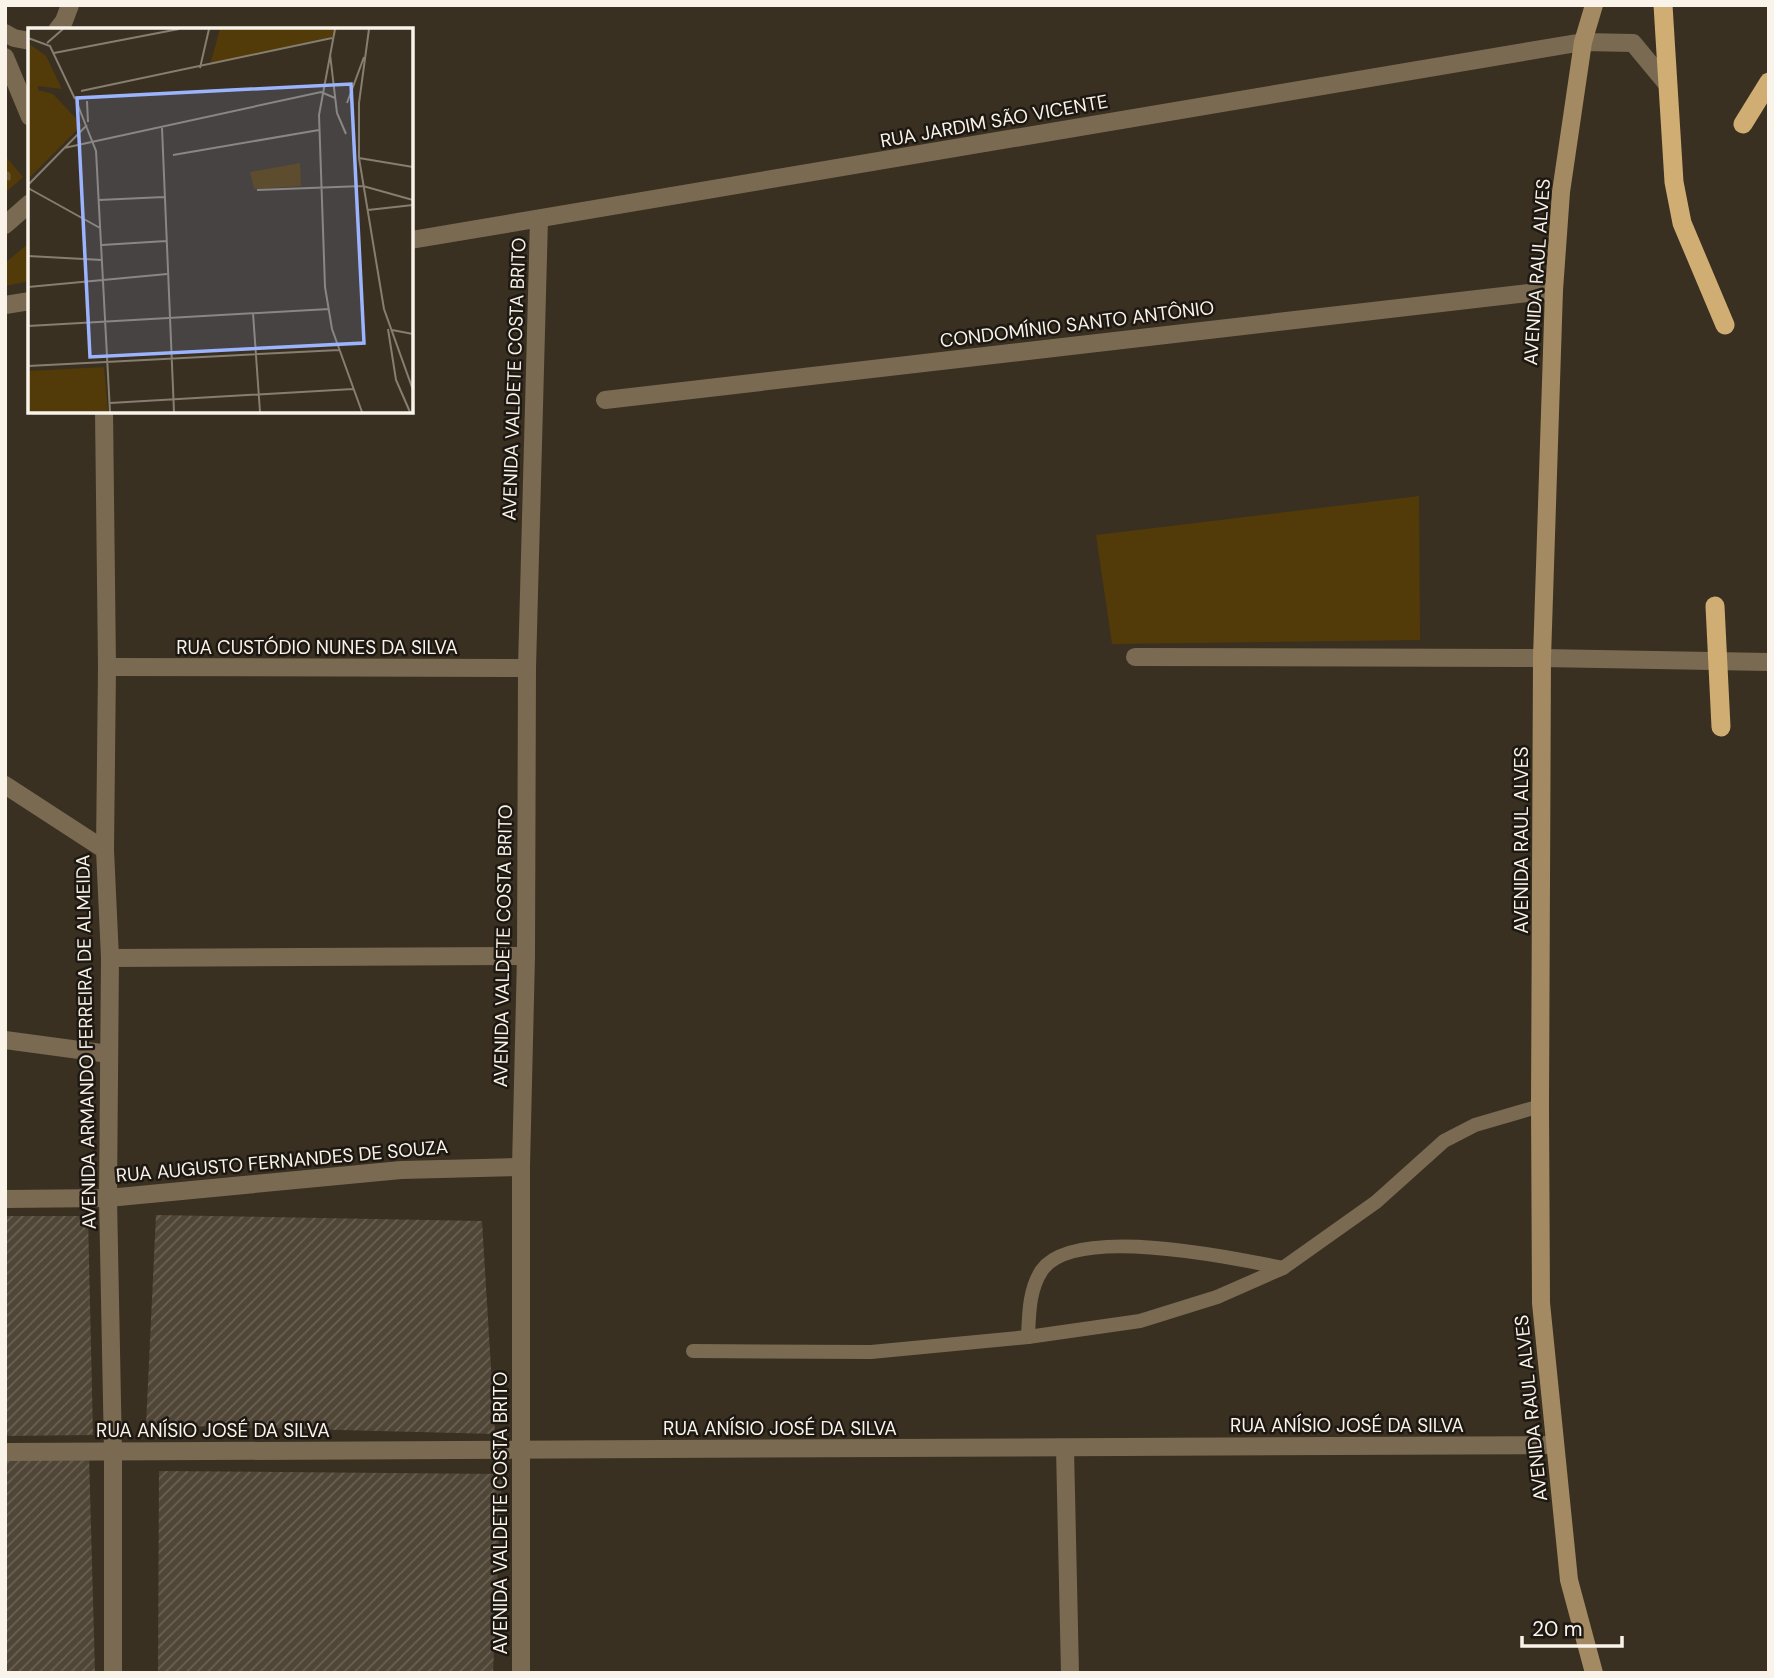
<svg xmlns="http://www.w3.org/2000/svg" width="1774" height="1678" font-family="'DM Sans',sans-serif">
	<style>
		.cemetery { fill: url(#cemetery-stones) }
		.park { fill: #533a09 }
		.building { fill: url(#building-hatch) }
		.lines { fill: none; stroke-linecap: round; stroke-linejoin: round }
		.service { stroke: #7a6a51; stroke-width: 14 }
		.minor { stroke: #7a6a51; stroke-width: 18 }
		.tertiary { stroke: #7a6a51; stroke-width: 18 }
		.secondary { stroke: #a38a62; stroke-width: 18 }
		.trunk { stroke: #d0ad73; stroke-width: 19 }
		.labels { text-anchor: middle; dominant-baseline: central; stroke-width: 5; stroke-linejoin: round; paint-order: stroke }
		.street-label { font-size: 19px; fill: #f9f3ea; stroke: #1d1812 }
		.inset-road { fill: none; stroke: #867e71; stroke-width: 2 }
		.view { fill: #9cb4fd; fill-opacity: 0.15; stroke: #9cb4fd; stroke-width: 3.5 }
		.inset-edge { fill: none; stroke: #f9f3ea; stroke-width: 3.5 }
	</style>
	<defs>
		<pattern id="cemetery-stones" width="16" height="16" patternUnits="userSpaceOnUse" patternTransform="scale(1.75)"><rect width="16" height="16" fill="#533a09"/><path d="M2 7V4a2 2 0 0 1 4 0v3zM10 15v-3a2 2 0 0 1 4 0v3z" fill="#6c572d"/></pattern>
		<pattern id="building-hatch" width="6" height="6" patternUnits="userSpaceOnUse" patternTransform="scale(1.75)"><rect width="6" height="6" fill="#504637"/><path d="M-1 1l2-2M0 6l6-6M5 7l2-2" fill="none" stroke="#6a6154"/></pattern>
	</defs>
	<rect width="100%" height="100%" fill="#393021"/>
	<path class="cemetery" d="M5,156L23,177L5,193Z"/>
	<g class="park">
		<path d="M30,242V281L5,286V263Z"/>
		<path d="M1419,496L1420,640L1112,644L1096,535Z"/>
	</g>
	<g class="building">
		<path d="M156,1215L482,1221L495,1434L146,1425Z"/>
		<path d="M5,1216H88L93,1435L5,1436Z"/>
		<path d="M89,1455L95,1673H5V1456Z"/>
		<path d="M159,1471L502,1474L493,1673H158Z"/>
	</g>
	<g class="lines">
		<g class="service">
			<path d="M1028,1337C1029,1314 1029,1289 1042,1270C1075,1224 1235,1258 1283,1268"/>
			<path d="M693,1351L871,1352L1028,1337L1140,1321L1217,1297L1283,1268L1376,1202L1444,1141L1475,1125L1540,1106"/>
		</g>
		<g class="minor">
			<path d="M5,225L30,203"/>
			<path d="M411,240L1583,42L1633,43L1667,84"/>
			<path d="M5,305L30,301"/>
			<path d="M605,400L1554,290"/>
			<path d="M1135,657L1542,658"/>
			<path d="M107,667L527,668"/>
			<path d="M5,785L105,850"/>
			<path d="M110,958L526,956"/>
			<path d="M5,1040L109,1054"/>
			<path d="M5,1199L108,1198L401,1170L521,1167"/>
			<path d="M1065,1448L1070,1673"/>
			<path d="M5,1452L1555,1445"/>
			<path d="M521,1673V1167L526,956L527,668L539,219"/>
		</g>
		<g class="tertiary">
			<path d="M57,30L64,21L70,5"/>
			<path d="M5,33L14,38L30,41"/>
			<path d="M5,57L30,117"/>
			<path d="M104,411L107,667L105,850L110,958L108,1198L113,1451V1673"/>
			<path d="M1542,658L1769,662"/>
		</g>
		<path class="secondary" d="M1594,5L1583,42L1561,192L1554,290L1542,658L1540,1106L1541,1303L1569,1580L1594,1673"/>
		<g class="trunk">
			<path d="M1663,5L1674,182L1682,223L1725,325"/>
			<path d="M1743,124L1769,82"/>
			<path d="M1715,606L1721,727"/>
		</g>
	</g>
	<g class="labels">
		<g class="street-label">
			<text transform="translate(994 121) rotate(-10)">RUA JARDIM SÃO VICENTE</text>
			<text transform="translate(1537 272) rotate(-86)">AVENIDA RAUL ALVES</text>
			<text transform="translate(1077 324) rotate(-7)">CONDOMÍNIO SANTO ANTÔNIO</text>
			<text transform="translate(514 379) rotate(-88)">AVENIDA VALDETE COSTA BRITO</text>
			<text x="317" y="647">RUA CUSTÓDIO NUNES DA SILVA</text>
			<text transform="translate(1521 840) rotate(-90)">AVENIDA RAUL ALVES</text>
			<text transform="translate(503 946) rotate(-89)">AVENIDA VALDETE COSTA BRITO</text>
			<text transform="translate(86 1042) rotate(-91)">AVENIDA ARMANDO FERREIRA DE ALMEIDA</text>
			<text transform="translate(282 1161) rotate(-5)">RUA AUGUSTO FERNANDES DE SOUZA</text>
			<text transform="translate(1531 1408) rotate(-96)">AVENIDA RAUL ALVES</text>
			<text x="1347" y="1425">RUA ANÍSIO JOSÉ DA SILVA</text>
			<text x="780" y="1428">RUA ANÍSIO JOSÉ DA SILVA</text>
			<text x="213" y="1430">RUA ANÍSIO JOSÉ DA SILVA</text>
			<text transform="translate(500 1513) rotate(-90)">AVENIDA VALDETE COSTA BRITO</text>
		</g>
	</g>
	<g transform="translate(28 28)">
		<rect width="385" height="385" fill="#393021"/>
		<path d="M0,15L18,28L34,61L10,58V62L25,66L54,97L0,151Z" fill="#533a09"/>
		<path d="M192,1H309L307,8L182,37ZM272,135L273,158L226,161L222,144ZM76,339L80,384H0V343Z" fill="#533a09"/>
		<path class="inset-road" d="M307,1L291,87L297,259L304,301L334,384M341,1L331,75V130L356,281L385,362M0,10L22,18L47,71M19,15L35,1M26,25L151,1M302,26L309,85L318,106M172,40L181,1M53,63L304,10M59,73L60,94M49,75L68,123L82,384M319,75L336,29M134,100L146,384M36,120L293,64L307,70M145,127L291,102M331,130L385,139M0,157L59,97M0,160L72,200M229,162L335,158L385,172M71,172L136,169M340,182L385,177M74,217L138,213M0,228L74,232M0,259L139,246M225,285L232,384M0,298L301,281M360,301L368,352L382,384M364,302L385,306M0,338L311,322M82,375L325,361"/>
		<path class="view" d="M323,56L336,315L62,329L49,70Z"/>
		<rect width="385" height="385" class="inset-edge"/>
	</g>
	<rect width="1774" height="1678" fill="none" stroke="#f9f3ea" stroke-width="14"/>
	<path d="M1522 1636v10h100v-10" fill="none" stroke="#f9f3ea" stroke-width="3.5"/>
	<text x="1532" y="1636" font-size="21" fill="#f9f3ea" stroke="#1d1812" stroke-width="5" paint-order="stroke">20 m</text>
</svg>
